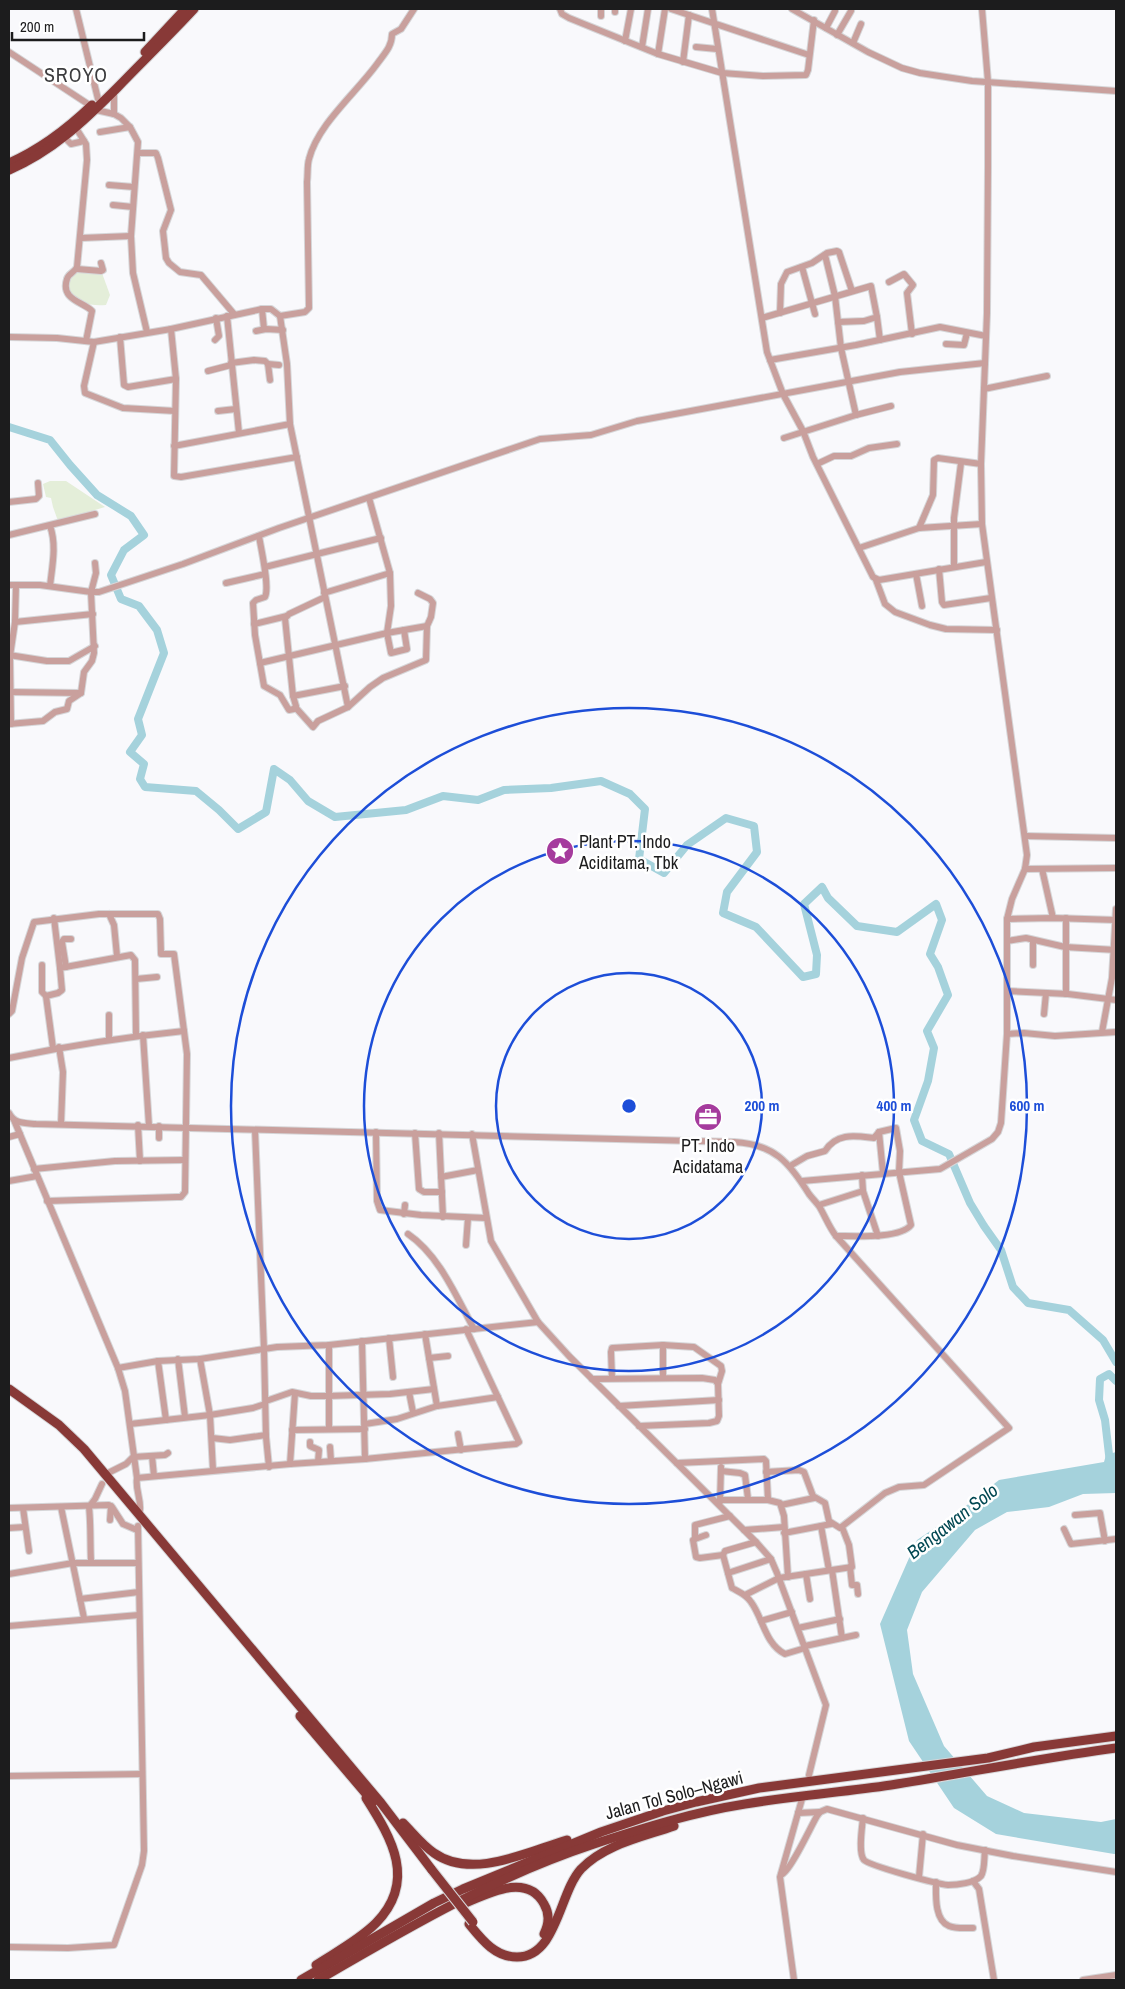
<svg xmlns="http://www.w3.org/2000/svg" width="1125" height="1989" font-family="'Archivo Narrow',sans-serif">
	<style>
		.green { fill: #e4eed9 }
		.water { fill: #a5d2dc }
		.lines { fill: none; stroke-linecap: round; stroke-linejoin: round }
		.river { stroke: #a5d2dc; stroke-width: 8 }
		.minor-casing { stroke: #d6d6d8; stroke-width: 8 }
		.highway-casing { stroke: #d6d6d8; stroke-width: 11 }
		.minor { stroke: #c9a09d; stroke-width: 6 }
		.highway { stroke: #883937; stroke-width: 9 }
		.highway-bridge-casing { stroke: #d6d6d8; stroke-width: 11; stroke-linecap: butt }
		.highway-bridge { stroke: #883937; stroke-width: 9 }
		.ring { fill: none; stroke: #1d4ed8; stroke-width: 2.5 }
		.labels { text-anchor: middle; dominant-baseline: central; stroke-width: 5; stroke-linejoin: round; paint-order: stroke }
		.poi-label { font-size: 18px; fill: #1c1c1d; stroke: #fff; text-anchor: start }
		.street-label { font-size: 18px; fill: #1c1c1d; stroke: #fff }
		.water-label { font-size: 19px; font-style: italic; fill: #014752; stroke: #fff }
		.quarter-label { font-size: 20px; letter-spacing: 1px; fill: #3d3d3f; stroke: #fff }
		.centre { fill: #1d4ed8; stroke: #fff; stroke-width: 2.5 }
		.ring-label { font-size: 15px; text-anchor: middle; font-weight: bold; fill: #1d4ed8; stroke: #fff; stroke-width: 5; stroke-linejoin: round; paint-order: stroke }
	</style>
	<rect width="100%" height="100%" fill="#f9f9fc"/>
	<g class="green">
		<path d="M77,271L102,273L110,295L106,305C90,306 78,304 69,289L70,276Z"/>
		<path d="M50,481H66L105,507L58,521L53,507L51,498L46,497L43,484Z"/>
	</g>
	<path class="water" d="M1116,1452V1493L1083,1494L1049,1507L1007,1512L975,1530L922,1592L907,1630L913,1674L944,1746L987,1796L1024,1813L1101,1822L1116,1819V1854H1114L996,1834L954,1808L909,1741L880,1624L917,1540L957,1513L999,1480L1104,1462L1106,1455Z"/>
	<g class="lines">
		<g class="river">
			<path d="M9,427L50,440L70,465L97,495L131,516L144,535L124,550L111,575L121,599L139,606L157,630L164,653L138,719L142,735L130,752L144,764L140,779L145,787L196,791L219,810L238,829L266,812L274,769L290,780L308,801L335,817L406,810L443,796L478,800L504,790L551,788L601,781L630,794L645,809L639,859L664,873L687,845L726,818L754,826L757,852L727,892L723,913L756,927L803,977L816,974L817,955L804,904L822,887L828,898L857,926L897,932L936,904L942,920L930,954L938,967L948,995L927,1031L934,1048L928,1081L914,1120L922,1141L949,1154L970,1203L984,1226L1001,1250L1013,1287L1028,1303L1069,1310L1103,1340L1116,1362"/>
			<path d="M1110,1463L1105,1420L1099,1400L1100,1379L1109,1374L1116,1381"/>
		</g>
		<defs>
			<g id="minor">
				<path d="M76,9L98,99"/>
				<path d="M560,9L562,14L569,18L658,54L722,73L763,76L806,75L808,70L814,20"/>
				<path d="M671,9L809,55"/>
				<path d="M712,9L767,352L783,394L803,431L813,457L873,577L879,580L986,562"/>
				<path d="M792,9L868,52L902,68L920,73L972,81L1116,91"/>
				<path d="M615,12V9"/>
				<path d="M601,16V9"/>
				<path d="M826,28L835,11"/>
				<path d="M837,35L851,11"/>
				<path d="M625,41L631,9"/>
				<path d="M853,43L861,24"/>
				<path d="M642,47L648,9"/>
				<path d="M696,47L717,49"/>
				<path d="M9,52L91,106"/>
				<path d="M658,54L665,9"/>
				<path d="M683,62L689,15"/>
				<path d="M114,91V114"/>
				<path d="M96,110L114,114L121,118L130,127L138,142L131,236L133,273L147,332"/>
				<path d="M76,128L86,144L87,160L77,267C75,272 68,274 67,279C60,300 84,302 92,311L86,341"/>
				<path d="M100,132L130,127"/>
				<path d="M65,138L71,144L84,141"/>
				<path d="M138,153H156L158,158L171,210L163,231L166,258L169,263L180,272L201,275L234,314"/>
				<path d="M109,185L134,187"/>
				<path d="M113,205L133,207"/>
				<path d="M81,238L131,236"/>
				<path d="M825,255L835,296L841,348L856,415"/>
				<path d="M802,267L815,314"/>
				<path d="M77,269L101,271L103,270L101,263"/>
				<path d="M889,282L904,274L913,285L907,293L912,334"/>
				<path d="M262,309L264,329"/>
				<path d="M780,313L781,284L787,272L812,263L827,253L837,251L839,252L852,291"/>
				<path d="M227,316L239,433"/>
				<path d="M280,316L305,312L309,308L307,182C308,174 307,166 309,159C318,124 356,93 377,64C384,54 392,47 392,34L401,29L414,9"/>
				<path d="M877,317L880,340"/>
				<path d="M762,318L871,286L877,317L864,321L838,322"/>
				<path d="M171,329L176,379L174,476L181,477L297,457"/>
				<path d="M256,331L266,329L283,330"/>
				<path d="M9,337L57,338L94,342L171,329L262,309H271L280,316L287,364L290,424L348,707L318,721L313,727L296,708"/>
				<path d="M120,337L124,385L128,387L176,379"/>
				<path d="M215,340L219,336L216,318"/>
				<path d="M94,342L84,386L85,393L123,408L175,411"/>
				<path d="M946,344L964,345L967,333"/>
				<path d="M770,360L856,345L940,327L986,336"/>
				<path d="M231,363L254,360L265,361L268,364L270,380"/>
				<path d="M268,364L279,365"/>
				<path d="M208,371L231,365"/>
				<path d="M984,389L1047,376"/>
				<path d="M218,411L236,409"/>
				<path d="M784,438L856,415L891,406"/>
				<path d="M174,446L290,424"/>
				<path d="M817,464L834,456H851L869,448L897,444"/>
				<path d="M369,498L390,573L391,606L387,633L391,653L407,649L404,630"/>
				<path d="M9,502L36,499L39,496L38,483"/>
				<path d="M919,528L933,495L934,460L938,458L981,464"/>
				<path d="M9,535L95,514"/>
				<path d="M259,536C261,549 270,587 265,597L256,600L253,603L255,635L264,686L280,695L289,710L294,709L296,706L293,696L285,618L289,614L325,597"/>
				<path d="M859,548L919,528L982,524"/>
				<path d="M954,566V518L961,463"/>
				<path d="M265,567L381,538"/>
				<path d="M939,569L942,602L944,605L991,598"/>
				<path d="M916,574L922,606"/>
				<path d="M876,580L885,604L895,612L930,625L946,629L997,630"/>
				<path d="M226,583L265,574"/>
				<path d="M9,585H40L91,592H99L183,564L279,528L540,439L591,435L637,421L900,372L985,363"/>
				<path d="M50,586C52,567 57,545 50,526"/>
				<path d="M324,593L390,573"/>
				<path d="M15,622L93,614"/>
				<path d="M254,624L287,616"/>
				<path d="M9,655L47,661H69L95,646"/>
				<path d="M260,663L387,633L427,626"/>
				<path d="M9,692L81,693"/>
				<path d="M293,696L345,686"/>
				<path d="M348,707L370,687L383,678L426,660L427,626L431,617L433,603L430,599L418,593"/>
				<path d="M9,724L43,721L55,712L67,709L69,701L81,693L84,672L92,661L94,653L91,592L96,573L95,563"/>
				<path d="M11,724L10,656L15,622L16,585"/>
				<path d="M1025,836L1116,838"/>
				<path d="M1025,869L1116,868"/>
				<path d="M1042,869L1053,918"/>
				<path d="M109,914L114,925L117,956"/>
				<path d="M54,918L60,968"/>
				<path d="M1007,919L1053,918L1116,920"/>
				<path d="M1033,940V965"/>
				<path d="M1007,941L1026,938L1065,947L1116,950"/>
				<path d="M42,965V992L46,996"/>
				<path d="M66,967L62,942L64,939H71"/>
				<path d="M136,979L157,977"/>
				<path d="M1007,991L1068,994L1116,1000"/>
				<path d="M1066,994V918"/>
				<path d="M9,1014L12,1011L22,958L34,922L99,914H158L160,919L161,954H174L187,1054L185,1192L181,1197H177L47,1201"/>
				<path d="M1044,1014L1046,993"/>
				<path d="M109,1015V1040"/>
				<path d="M1102,1032L1112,978L1116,909"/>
				<path d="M1007,1034L1024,1033L1055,1036L1116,1032"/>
				<path d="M143,1035L149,1126"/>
				<path d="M59,1047L63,1072L61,1124"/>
				<path d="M53,1048L46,996L58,993L62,990L60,968L131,955L135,960L136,1035"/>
				<path d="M9,1058C67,1046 125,1037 184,1031"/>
				<path d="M9,1113C14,1124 25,1123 36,1124L734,1142C774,1144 789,1162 809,1194C812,1198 816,1202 819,1206C825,1216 829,1227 836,1236L1009,1428L924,1485L899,1487L885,1493L840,1528L829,1521L825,1503L813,1496L804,1472L799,1470L766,1472"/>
				<path d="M14,1120L118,1368L125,1391L137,1478C135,1489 141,1498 140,1510"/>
				<path d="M138,1125L140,1161"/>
				<path d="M255,1130L264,1349L266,1437L269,1467"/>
				<path d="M376,1132L377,1201L380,1210L421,1215L486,1218"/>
				<path d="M879,1132L883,1173"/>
				<path d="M415,1133L419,1189L424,1192H442"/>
				<path d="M439,1133L443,1217"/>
				<path d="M472,1134L491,1241L538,1322L569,1356L756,1542L771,1559L777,1573L826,1705L809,1775"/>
				<path d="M9,1137L20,1134"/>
				<path d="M159,1138V1126"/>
				<path d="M790,1166L807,1156L825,1151C837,1132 856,1136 874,1138L879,1132L896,1128L900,1151L899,1172L911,1225C900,1239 854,1236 836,1236"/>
				<path d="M34,1169L115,1161L185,1160"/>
				<path d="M862,1175L863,1191L878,1236"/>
				<path d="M441,1177L478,1170"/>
				<path d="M9,1181L37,1176"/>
				<path d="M802,1181L940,1169L992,1139L998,1132L1001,1123L1007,1034V919L1012,899L1025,869L1027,855L982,524L981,464L987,313L988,166V82L982,9"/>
				<path d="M819,1205L863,1191"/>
				<path d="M404,1214L405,1205"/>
				<path d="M408,1234C439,1255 456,1296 474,1329"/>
				<path d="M466,1245L468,1218"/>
				<path d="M425,1334L437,1406"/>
				<path d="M389,1338L393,1377"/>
				<path d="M362,1341L365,1459"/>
				<path d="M429,1358L448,1356"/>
				<path d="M178,1359L185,1417"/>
				<path d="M200,1359L210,1415L213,1470"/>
				<path d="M158,1361L166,1420"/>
				<path d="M118,1368L158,1361L200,1359L277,1347L329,1345L538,1322"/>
				<path d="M663,1377V1345"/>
				<path d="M612,1378L611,1352L612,1348L663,1345L694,1347L721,1366L722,1371L718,1384"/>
				<path d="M592,1379L702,1378L715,1380L718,1384L719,1416L717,1421L709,1423L639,1426"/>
				<path d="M409,1392L413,1412"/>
				<path d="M266,1401L292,1392L311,1396H328L390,1394L434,1389"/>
				<path d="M619,1406L719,1400"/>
				<path d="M130,1424L210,1415L253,1408L265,1404"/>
				<path d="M365,1424L397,1419L437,1406L498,1397"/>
				<path d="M329,1429V1345"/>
				<path d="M292,1430L365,1429"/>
				<path d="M458,1434L461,1450"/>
				<path d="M212,1438L230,1440L266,1435"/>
				<path d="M310,1442V1446L319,1450L318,1462"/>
				<path d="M330,1447L331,1461"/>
				<path d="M152,1456L154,1476"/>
				<path d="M677,1463L764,1459L766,1461L768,1500"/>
				<path d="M290,1464L295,1393"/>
				<path d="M721,1471L740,1473L745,1475L748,1499"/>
				<path d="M110,1472L126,1464L133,1457L165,1455L168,1453"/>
				<path d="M137,1478L290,1464L365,1459L516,1444L519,1442L466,1329"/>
				<path d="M720,1500H768L780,1503L784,1516L788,1577"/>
				<path d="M720,1502L721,1467"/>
				<path d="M781,1505L814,1498"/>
				<path d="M61,1507L84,1618"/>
				<path d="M9,1508L109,1505L112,1507L123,1524L137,1530"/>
				<path d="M23,1508L29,1551"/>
				<path d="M1075,1515L1100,1513L1105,1541"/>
				<path d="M730,1516L695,1525V1539L693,1540L696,1557L700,1558L723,1555L732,1588C739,1592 746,1594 751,1602C763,1618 765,1644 785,1654L805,1648"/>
				<path d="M110,1520L111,1506"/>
				<path d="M821,1526L829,1570"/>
				<path d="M9,1528L25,1527"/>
				<path d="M1064,1529L1071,1544L1116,1539"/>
				<path d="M744,1530L784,1527"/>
				<path d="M784,1533L831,1524"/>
				<path d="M695,1539L706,1535"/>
				<path d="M723,1555L725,1551L756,1542"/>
				<path d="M91,1561C90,1543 91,1525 89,1507L95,1499L102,1484"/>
				<path d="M850,1567L852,1585H857L858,1594"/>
				<path d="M832,1570L842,1638"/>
				<path d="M728,1573L771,1559"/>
				<path d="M9,1574L73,1563H138"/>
				<path d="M806,1574L810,1599"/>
				<path d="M745,1595L779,1578L852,1567L849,1545L842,1527"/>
				<path d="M80,1599L139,1592"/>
				<path d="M761,1621L792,1612"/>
				<path d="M9,1626L139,1615"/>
				<path d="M798,1628L840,1619"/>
				<path d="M805,1646L856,1635"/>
				<path d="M9,1776L142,1774"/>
				<path d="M798,1813L820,1812"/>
				<path d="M863,1818C862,1828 858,1853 864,1860C870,1866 937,1884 948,1885C957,1885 975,1883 981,1876C985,1870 984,1857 985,1850"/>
				<path d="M781,1875C790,1872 810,1828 817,1816L820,1812L827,1809L957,1845L1013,1856L1116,1872"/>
				<path d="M919,1877L923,1834"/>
				<path d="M973,1881L979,1889L994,1980"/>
				<path d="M936,1882C936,1894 934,1920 949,1926C956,1929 965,1928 973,1928"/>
				<path d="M9,1947L68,1948L114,1945L142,1865L144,1851L138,1526"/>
				<path d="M794,1980L780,1877L802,1799"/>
				<path d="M1083,1980L1116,1975"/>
			</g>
			<g id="highway">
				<path d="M145,52L185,9"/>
				<path d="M9,163C41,149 67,129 92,105"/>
				<path d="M9,170C53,151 84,121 117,88C143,61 169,36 194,9"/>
				<path d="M9,1389L59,1425L84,1449L381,1803L432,1870"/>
				<path d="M300,1716L373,1802"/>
				<path d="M403,1823C413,1833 422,1845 434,1853C472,1880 527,1852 567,1840"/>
				<path d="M463,1904C487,1894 527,1872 544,1904C550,1914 549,1924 544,1934"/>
				<path d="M469,1924C482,1940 495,1957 517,1957C557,1957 559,1893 581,1869C605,1844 643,1837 674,1826"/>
				<path d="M316,1965C336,1952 359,1940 376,1923C417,1881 392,1839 366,1798"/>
				<path d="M301,1980L434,1903L463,1889L601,1832L663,1811L696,1802L759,1788L988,1758L1034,1747L1116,1736"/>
				<path d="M318,1980C409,1927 494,1877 594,1844C643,1828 694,1812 745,1804C793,1796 843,1792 891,1785C966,1773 1041,1758 1116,1748"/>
			</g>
		</defs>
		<use href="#minor" class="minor-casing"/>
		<use href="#highway" class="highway-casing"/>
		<use href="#minor" class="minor"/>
		<use href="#highway" class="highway"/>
		<defs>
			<path id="highway-bridge" d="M432,1870L473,1922"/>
		</defs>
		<use href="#highway-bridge" class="highway-bridge-casing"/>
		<use href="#highway-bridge" class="highway-bridge"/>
	</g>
	<g class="ring">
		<circle cx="629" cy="1106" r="133"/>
		<circle cx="629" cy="1106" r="265"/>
		<circle cx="629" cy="1106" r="398"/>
	</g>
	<defs>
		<symbol id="sight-disc" viewBox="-11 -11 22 22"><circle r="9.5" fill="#a53b9d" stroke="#fff"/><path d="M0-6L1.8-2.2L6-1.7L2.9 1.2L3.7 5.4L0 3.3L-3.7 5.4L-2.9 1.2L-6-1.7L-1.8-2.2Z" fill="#fff"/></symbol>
		<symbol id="office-disc" viewBox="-11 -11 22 22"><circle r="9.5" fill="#a53b9d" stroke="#fff"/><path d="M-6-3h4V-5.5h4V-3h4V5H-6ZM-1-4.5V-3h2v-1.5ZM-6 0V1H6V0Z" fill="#fff"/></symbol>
	</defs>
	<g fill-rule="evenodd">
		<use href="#sight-disc" x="544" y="835" width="32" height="32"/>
		<use href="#office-disc" x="692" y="1101" width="32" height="32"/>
	</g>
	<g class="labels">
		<g class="poi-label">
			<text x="579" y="841">Plant PT. Indo<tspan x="579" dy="21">Aciditama, Tbk</tspan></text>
			<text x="708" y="1145" text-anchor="middle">PT. Indo<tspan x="708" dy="21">Acidatama</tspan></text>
		</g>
		<g class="street-label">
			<text transform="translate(674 1795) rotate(-15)">Jalan Tol Solo–Ngawi</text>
		</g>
		<g class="water-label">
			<text transform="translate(952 1521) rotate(-38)">Bengawan Solo</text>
		</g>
		<g class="quarter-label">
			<text x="76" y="74">SROYO</text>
		</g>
	</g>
	<circle cx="629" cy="1106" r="8" class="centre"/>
	<g class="ring-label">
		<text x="762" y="1111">200 m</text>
		<text x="894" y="1111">400 m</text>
		<text x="1027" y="1111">600 m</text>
	</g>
	<rect width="1125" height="1989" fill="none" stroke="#1c1c1d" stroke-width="20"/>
	<path d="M12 32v8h132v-8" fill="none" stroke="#1c1c1d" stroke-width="2.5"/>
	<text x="20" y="32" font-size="15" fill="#1c1c1d" stroke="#ffffff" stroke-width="4" paint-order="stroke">200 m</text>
</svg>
